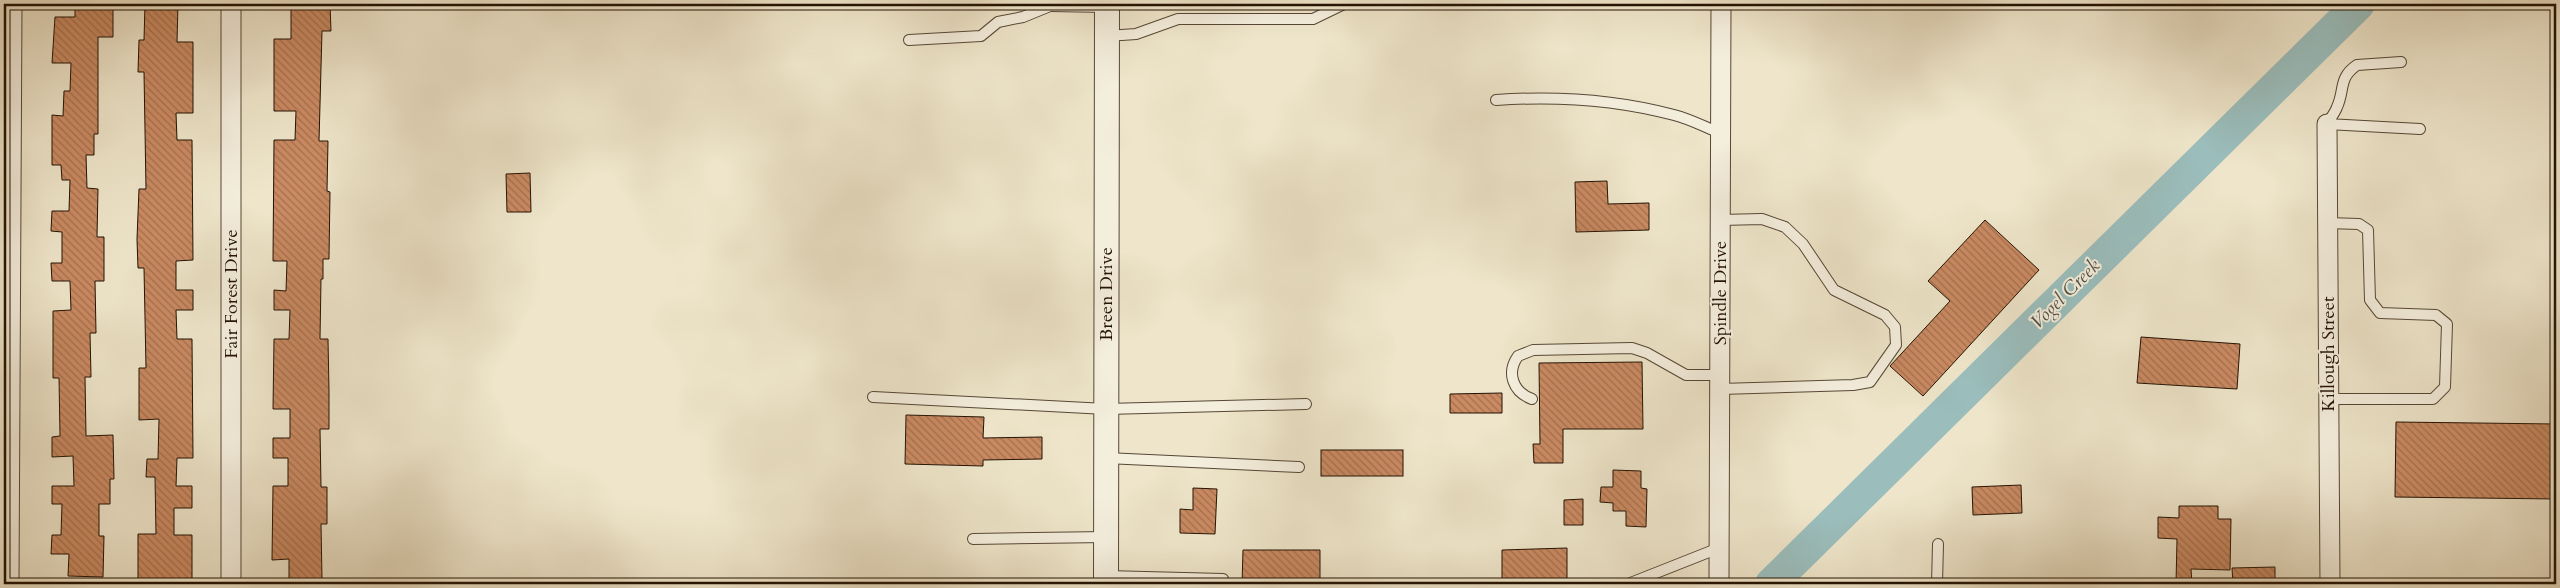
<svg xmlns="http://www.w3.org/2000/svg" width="2560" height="588" font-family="Cardo,serif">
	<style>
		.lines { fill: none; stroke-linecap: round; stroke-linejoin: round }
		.river { stroke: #9bbebd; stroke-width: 32 }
		.building { fill: url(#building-back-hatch); stroke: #231203 }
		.service-casing { stroke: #564735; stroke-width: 12 }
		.minor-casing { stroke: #564735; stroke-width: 21 }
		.tertiary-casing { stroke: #564735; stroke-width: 26 }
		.service { stroke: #f4eedd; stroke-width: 10 }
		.minor { stroke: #f4eedd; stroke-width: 19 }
		.tertiary { stroke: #f4eedd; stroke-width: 24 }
		.labels { text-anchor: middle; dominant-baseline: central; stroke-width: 4; stroke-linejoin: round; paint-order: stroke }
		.street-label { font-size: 18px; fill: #231203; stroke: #f4eedd }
		.water-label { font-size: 19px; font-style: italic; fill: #4d4e44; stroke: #f4eedd }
	</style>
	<defs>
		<pattern id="building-back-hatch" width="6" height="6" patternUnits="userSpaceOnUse" patternTransform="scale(1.25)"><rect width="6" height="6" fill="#ca8a62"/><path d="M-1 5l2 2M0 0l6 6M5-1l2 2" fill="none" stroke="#a46f4f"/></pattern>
	</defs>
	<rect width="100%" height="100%" fill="#eee5ca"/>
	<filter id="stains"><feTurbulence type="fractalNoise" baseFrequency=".004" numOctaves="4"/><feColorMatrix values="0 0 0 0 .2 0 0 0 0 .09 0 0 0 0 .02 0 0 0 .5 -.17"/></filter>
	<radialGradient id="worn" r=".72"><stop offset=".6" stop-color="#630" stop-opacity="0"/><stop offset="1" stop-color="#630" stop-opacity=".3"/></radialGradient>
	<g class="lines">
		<path class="river" d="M1771,584L2359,4"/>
	</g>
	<g class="building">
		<path d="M75,4H113V37H98V134H94V155H86L87,188L98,189L97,237H104V281H95L96,333H90L91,377H85L86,436L113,435L114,479H110V504H99V536H104L103,577L68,576L69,554H51L52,535H61L62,504H52V486H74L73,456L52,457V437L60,436L59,378H53V311L71,310L70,281H52L51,263H62V232L51,231L52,211H69L70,180H62L61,165H52V115L63,116L64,91H70L71,63H52L55,17H75Z"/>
		<path d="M145,4H178L177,42H193V113H176L177,140H192L193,260L176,261V290H193V310H176L177,339H192L193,458H177L176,486H192V508H174V535H192V584H138V534H156L155,477H146L147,459H158L159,419L139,420V368H146L144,268H138L137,239L139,189H146L144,72H138L139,40H144Z"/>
		<path d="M291,4H330L331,31H322L319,141H328L327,191L330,192L329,259H323V279H321L320,339H328L329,391V429H320L321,487H327V524H321L322,579L289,580V559L272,560L273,486H288V458H273V438H290V409H273L274,339H289L290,310H274V290L286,291L287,261H273L274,140H295L296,111H274V39H291Z"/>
		<path d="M530,173L531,212H507L506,174Z"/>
		<path d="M1607,181L1608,204L1649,203V230L1576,232L1575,182Z"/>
		<path d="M1985,220L2039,270L1923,396L1890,366L1950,301L1928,281Z"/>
		<path d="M2141,337L2240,344L2237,389L2137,383Z"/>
		<path d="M1642,362L1643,429H1563V463H1534L1533,444H1540L1539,363Z"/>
		<path d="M1502,393V413H1450V394Z"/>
		<path d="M906,415L984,417L983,438L1042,437V459L983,460V466L905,464Z"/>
		<path d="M2396,422L2556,424V499L2395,497Z"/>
		<rect x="1321" y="450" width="82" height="26"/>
		<path d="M1613,470L1641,471V488L1647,489L1646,527L1626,526V511H1613V503L1600,502L1601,487H1613Z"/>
		<path d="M2021,485L2022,513L1973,515L1972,487Z"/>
		<path d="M1193,488L1217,489L1215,534L1180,533V509L1193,510Z"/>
		<path d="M1583,499V525H1564V500Z"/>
		<path d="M2179,506H2218V519H2231L2230,570L2191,569L2192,584H2176L2177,539L2158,538V517L2179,518Z"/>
		<path d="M1567,548V584H1502V550Z"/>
		<path d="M1243,550H1320V584H1242Z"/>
		<path d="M2275,567V584H2233L2232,568Z"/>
	</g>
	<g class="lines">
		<defs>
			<g id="service">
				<path d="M1047,4L1050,6L1107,7"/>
				<path d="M1107,36L1136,34L1178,19H1313L1344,4"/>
				<path d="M909,40L981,36L998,22L1023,17L1050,6"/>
				<path d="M2401,62L2357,65C2338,78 2345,90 2337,107C2335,113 2330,119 2327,124L2420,129"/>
				<path d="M1496,100C1554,96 1618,100 1674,115C1690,119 1705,127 1720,133"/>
				<path d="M2327,223L2359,224L2368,230L2370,300L2380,313L2436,315L2447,324L2445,387L2433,399H2328"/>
				<path d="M1720,389L1853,385L1870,382L1896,345L1895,327L1885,315L1834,290L1803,244L1785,227L1762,219L1720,220"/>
				<path d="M873,397L1106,409L1306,404"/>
				<path d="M1532,399C1513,392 1506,373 1518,356L1533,350L1632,348L1647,353L1686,375H1720"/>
				<path d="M1106,458L1299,467"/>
				<path d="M973,539L1106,537"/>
				<path d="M1106,576L1223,579"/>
				<path d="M1628,584L1719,548"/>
				<path d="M1937,584L1938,544"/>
			</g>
			<g id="minor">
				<path d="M2327,124L2330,584"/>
				<path d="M1719,582L1721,4"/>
				<path d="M9,584L12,4"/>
				<path d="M231,584V4"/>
			</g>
			<path id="tertiary" d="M1106,584L1107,4"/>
		</defs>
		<use href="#service" class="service-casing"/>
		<use href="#minor" class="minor-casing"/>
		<use href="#tertiary" class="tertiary-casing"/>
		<use href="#service" class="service"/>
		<use href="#minor" class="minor"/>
		<use href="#tertiary" class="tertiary"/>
	</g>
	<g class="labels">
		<g class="street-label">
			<text transform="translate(1720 293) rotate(-90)">Spindle Drive</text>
			<text transform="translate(231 294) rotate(-90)">Fair Forest Drive</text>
			<text transform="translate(1106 294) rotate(-90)">Breen Drive</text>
			<text transform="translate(2328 354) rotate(-90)">Killough Street</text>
		</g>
		<g class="water-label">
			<text transform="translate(2065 294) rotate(-45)">Vogel Creek</text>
		</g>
	</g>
	<rect width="2560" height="588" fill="none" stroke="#eee5ca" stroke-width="20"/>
	<rect x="5" y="5" width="2550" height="578" fill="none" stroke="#231203" stroke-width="2.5"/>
	<rect x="10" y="10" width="2540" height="568" fill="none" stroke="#231203"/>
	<rect width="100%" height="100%" filter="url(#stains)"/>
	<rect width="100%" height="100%" fill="url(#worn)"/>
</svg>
